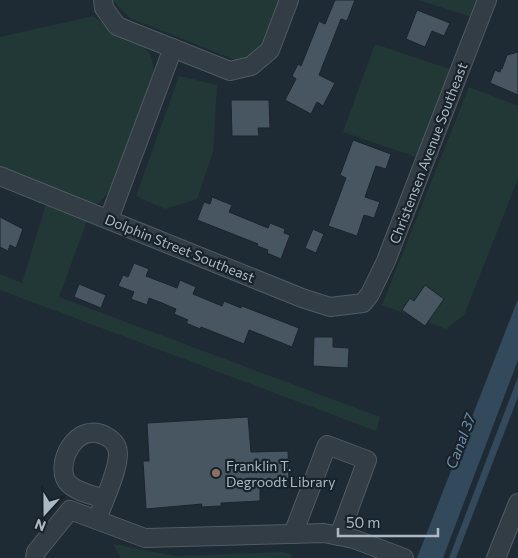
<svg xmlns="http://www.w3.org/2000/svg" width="518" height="558" font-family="Commissioner,sans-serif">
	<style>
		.green { fill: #223836 }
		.water { fill: #334a5c }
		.building { fill: #475660; stroke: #1a242c }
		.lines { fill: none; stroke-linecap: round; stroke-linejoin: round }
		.minor-casing { stroke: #505b63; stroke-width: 20 }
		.minor { stroke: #333d45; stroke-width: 18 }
		.education-dot { fill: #8d6e63; stroke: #18222a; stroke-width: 2 }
		.labels { text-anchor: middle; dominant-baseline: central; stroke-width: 4.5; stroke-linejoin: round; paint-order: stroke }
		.street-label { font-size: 14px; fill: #acb8c2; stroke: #18222a }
		.poi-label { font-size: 14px; fill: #acb8c2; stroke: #18222a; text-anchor: start }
		.water-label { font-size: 15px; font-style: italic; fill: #6e8da6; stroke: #18222a }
	</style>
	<rect width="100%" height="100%" fill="#1f2b34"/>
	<g class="green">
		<path d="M112,0H284L260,53L245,61L235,60L130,18Z"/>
		<path d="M418,0H479L472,17Z"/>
		<path d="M94,16C101,23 108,28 117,33C136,44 156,46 153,73L109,192L99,203L87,204L0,169V37Z"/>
		<path d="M375,44L452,70L419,158L343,132Z"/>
		<path d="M179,76L217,85L213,152L197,199L165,209L136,196Z"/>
		<path d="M469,87L518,106V179L464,315L446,329L382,305Z"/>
		<path d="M46,204L88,218L59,297L380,417L376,431L0,290V274L22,283Z"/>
		<path d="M113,544L175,556L284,552L292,554L291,558H121Z"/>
	</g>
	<g class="water">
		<path d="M518,299V360L443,558H417Z"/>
		<path d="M518,377V397L456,558H449Z"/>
	</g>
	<g class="building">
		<path d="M335,0H355L347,21L341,19L319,75L335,83L323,106L317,102L311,114L285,100L296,79L292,76L298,64L301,66L319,21L325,24Z"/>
		<path d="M417,10L450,23L444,36L432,31L425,47L406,39Z"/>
		<path d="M518,52V95L490,83L495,70L500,72L501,68L502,69L507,55Z"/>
		<path d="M231,100H269L270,128H258L259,136H232Z"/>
		<path d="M353,140L391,154L386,169L376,166L365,197L380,202L374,218L364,215L357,236L328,226L346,178L340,175Z"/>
		<path d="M212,197L232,205L229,212L268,228L270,223L285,229L284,233L290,235L281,259L267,253L268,250L257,246L258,244L197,220L204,202L210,204Z"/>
		<path d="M0,217L23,229L16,248L10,245L8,251L0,247Z"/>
		<path d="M313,229L324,234L316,253L305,248Z"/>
		<path d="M134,263L149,269L146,276L177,288L180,280L196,287L193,294L222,306L224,301L241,308L242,306L299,328L292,347L249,330L244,344L201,327L200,329L186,323L188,320L174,314L176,309L162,303L149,298L147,305L131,299L134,292L118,286L123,275L128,277Z"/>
		<path d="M79,284L106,295L101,308L74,297Z"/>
		<path d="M425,285L444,299L425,326L402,310L410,298L414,301Z"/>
		<path d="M314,337H333V347L349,348L348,368L313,366Z"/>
		<path d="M248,417L251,452L288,451L289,485L260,487V501L221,503V506L201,507L202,504L146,509L143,461H149L147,423Z"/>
	</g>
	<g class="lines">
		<defs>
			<g id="minor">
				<path d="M103,0L104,8L117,26L230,71L251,66L270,50L289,0"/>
				<path d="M0,176L302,298L330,307L363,303L370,294L386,261L487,0"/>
				<path d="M109,219L173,48"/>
				<path d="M97,520C103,502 118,472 118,454C118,447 115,442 109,438C76,416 52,468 69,484C77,492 93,495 104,499"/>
				<path d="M293,534L327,445L367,460L339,536"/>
				<path d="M35,558L36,552L70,510L145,538L324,533L354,539L404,558"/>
				<path d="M496,558L518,503"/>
			</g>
		</defs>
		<use href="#minor" class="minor-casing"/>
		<use href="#minor" class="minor"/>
	</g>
	<circle class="education-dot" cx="216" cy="473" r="5"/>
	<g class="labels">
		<g class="street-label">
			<text transform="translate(428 153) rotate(-69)">Christensen Avenue Southeast</text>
			<text transform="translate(180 248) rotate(22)">Dolphin Street Southeast</text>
		</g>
		<g class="poi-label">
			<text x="226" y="465">Franklin T.<tspan x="226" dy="16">Degroodt Library</tspan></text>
		</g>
		<g class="water-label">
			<text transform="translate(460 441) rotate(-69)">Canal 37</text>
		</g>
	</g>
	<g transform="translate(45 513) rotate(201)" stroke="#18222a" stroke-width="4" paint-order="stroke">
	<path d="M0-4L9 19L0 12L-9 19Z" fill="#acb8c2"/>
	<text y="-8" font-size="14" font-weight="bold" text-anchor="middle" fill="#acb8c2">N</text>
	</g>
	<path d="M338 528v8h100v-8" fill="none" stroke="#acb8c2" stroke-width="2.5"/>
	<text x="346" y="528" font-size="15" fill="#acb8c2" stroke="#18222a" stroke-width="4" paint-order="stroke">50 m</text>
</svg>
